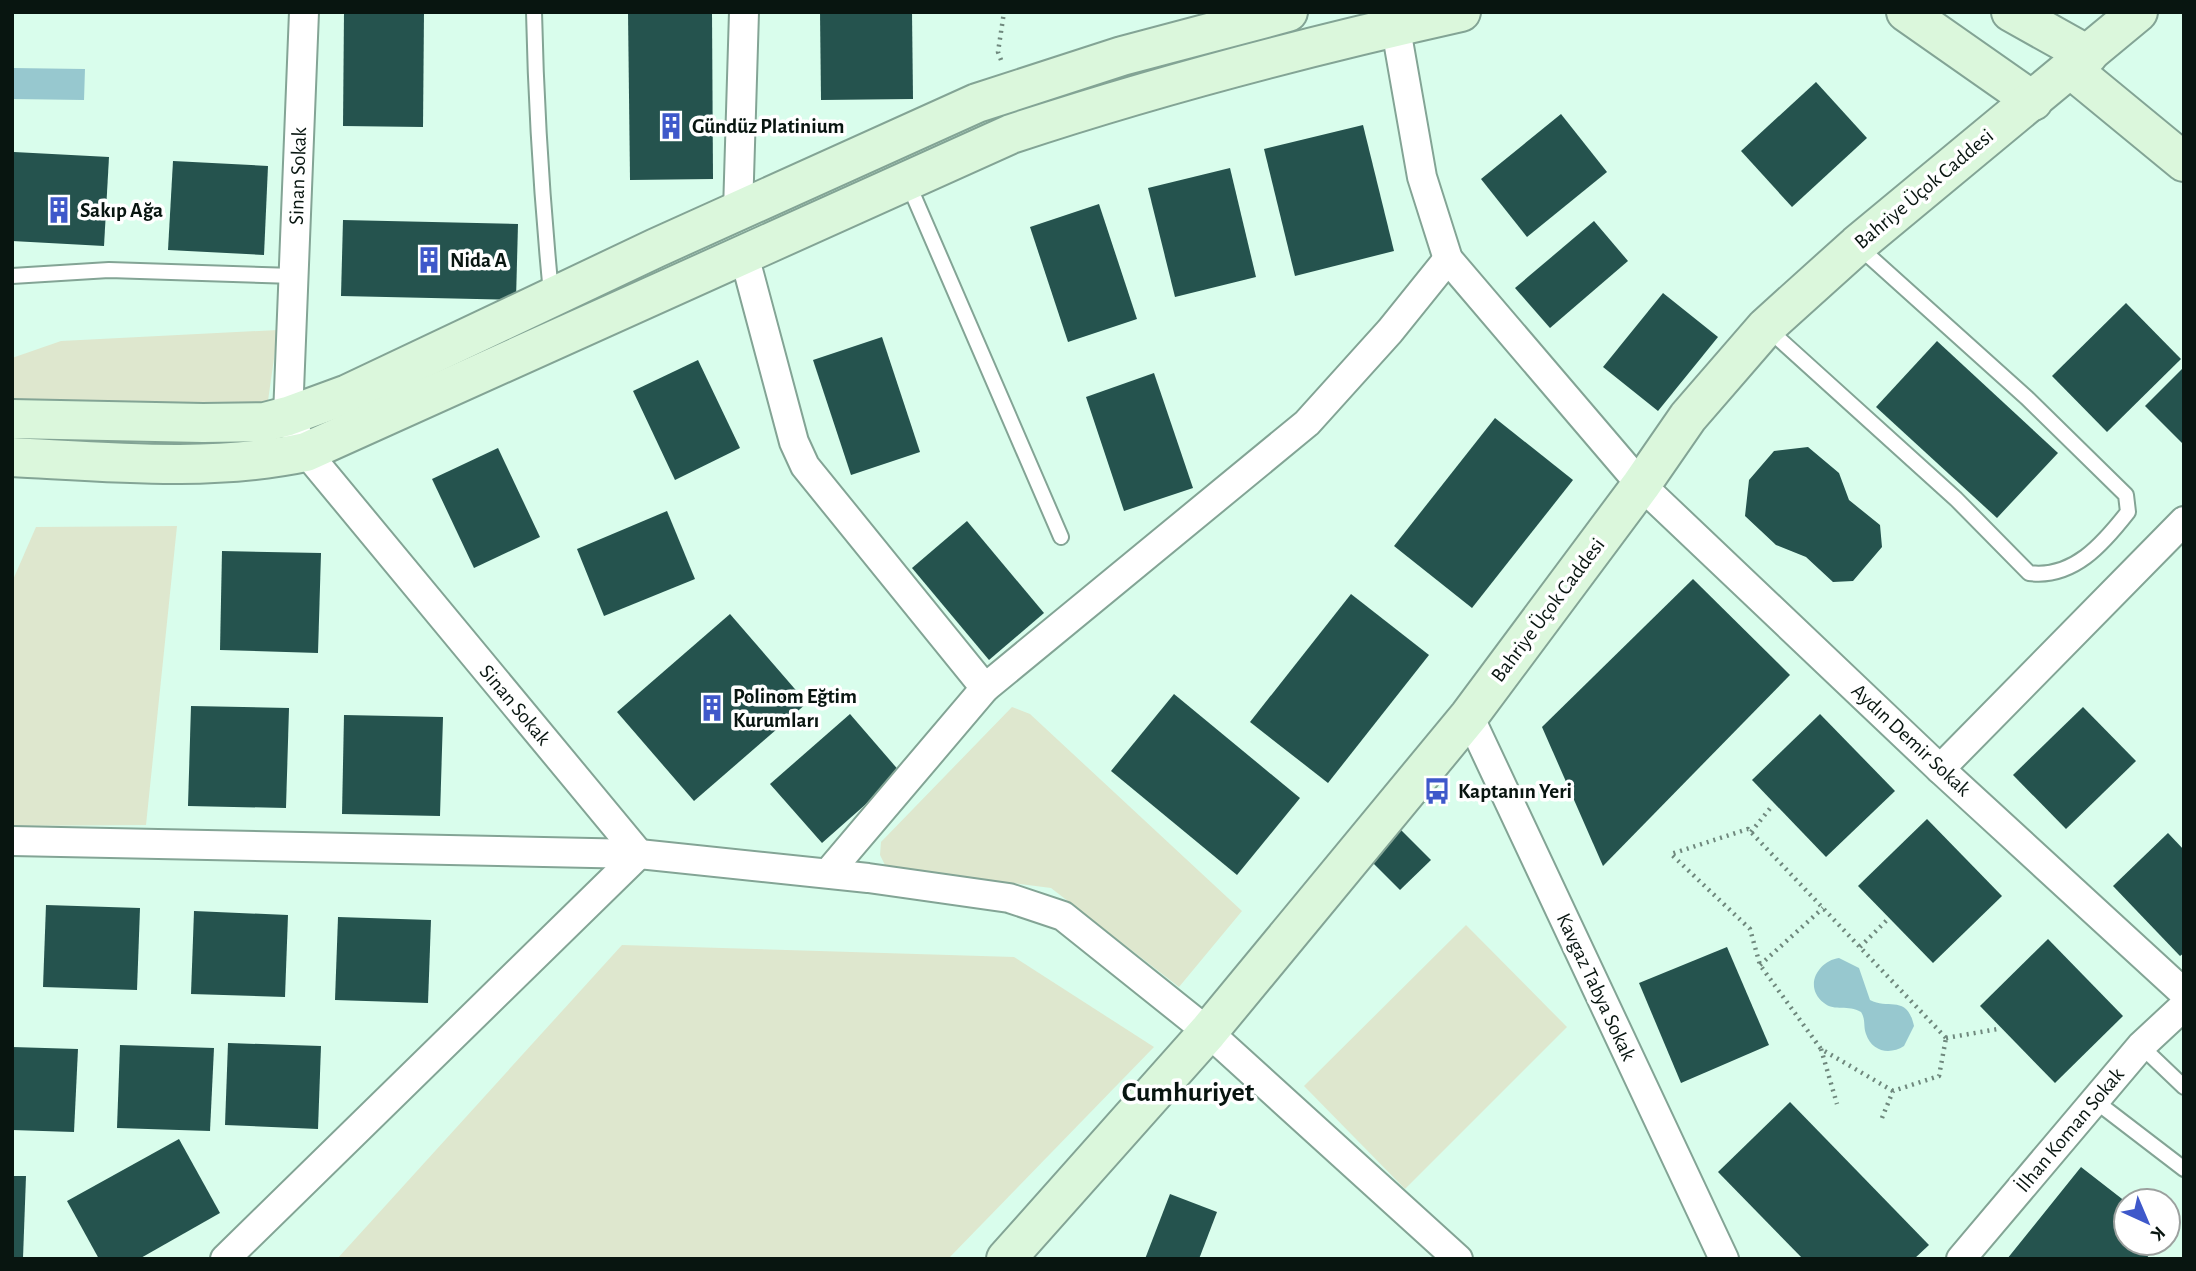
<svg xmlns="http://www.w3.org/2000/svg" width="2196" height="1271" font-family="'Alegreya Sans',sans-serif">
	<style>
		.green { fill: #dee7ce }
		.water { fill: #97c8cf }
		.building { fill: #25534e }
		.lines { fill: none; stroke-linecap: round; stroke-linejoin: round }
		.lane-casing { stroke: #83a495; stroke-width: 18 }
		.street-casing { stroke: #83a495; stroke-width: 32 }
		.secondary-casing { stroke: #83a495; stroke-width: 42 }
		.path { stroke: #6f887d; stroke-width: 4.5; stroke-dasharray: 2 5; stroke-linecap: butt }
		.lane { stroke: #fff; stroke-width: 14 }
		.street { stroke: #fff; stroke-width: 28 }
		.secondary { stroke: #dbf7dc; stroke-width: 38 }
		.labels { text-anchor: middle; dominant-baseline: central; stroke-width: 7; stroke-linejoin: round; paint-order: stroke }
		.poi-label { font-size: 21px; font-weight: bold; fill: #081510; stroke: #fff; text-anchor: start }
		.street-label { font-size: 21px; fill: #081510; stroke: #fff }
		.district-label { font-size: 28px; font-weight: bold; fill: #081510; stroke: #fff }
	</style>
	<rect width="100%" height="100%" fill="#d9fdec"/>
	<g class="green">
		<path d="M278,330L267,408L12,405V358L61,341Z"/>
		<path d="M177,526L146,825L12,826V582L36,527Z"/>
		<path d="M1012,707L1030,714L1242,911L1179,987L1051,888L886,867L880,855L881,842Z"/>
		<path d="M1466,925L1567,1027L1405,1189L1304,1086Z"/>
		<path d="M622,945L1014,957L1154,1047L948,1259H337Z"/>
	</g>
	<g class="water">
		<path d="M12,68L85,69L84,100L12,99Z"/>
		<path d="M1839,958L1859,968L1870,1000C1889,1010 1907,994 1914,1026L1904,1046C1890,1055 1872,1052 1866,1034C1863,1026 1866,1020 1861,1012C1848,1004 1835,1012 1824,1003C1803,987 1818,961 1839,958Z"/>
	</g>
	<g class="building">
		<path d="M344,12H424L423,127L343,126Z"/>
		<path d="M628,12H712L713,179L630,180Z"/>
		<path d="M820,12H912L913,99L821,100Z"/>
		<path d="M1816,82L1867,138L1792,207L1741,151Z"/>
		<path d="M1561,114L1607,172L1527,237L1481,179Z"/>
		<path d="M1363,125L1394,251L1295,276L1264,149Z"/>
		<path d="M14,152L109,157L104,246L12,241Z"/>
		<path d="M173,161L268,166L264,255L168,250Z"/>
		<path d="M1230,168L1256,277L1175,297L1148,188Z"/>
		<path d="M1099,204L1137,319L1068,342L1030,227Z"/>
		<path d="M343,220L518,224L516,300L341,296Z"/>
		<path d="M1594,221L1628,261L1550,328L1515,288Z"/>
		<path d="M1663,293L1718,337L1658,411L1603,367Z"/>
		<path d="M2126,303L2181,359L2107,432L2052,376Z"/>
		<path d="M882,337L920,452L851,475L813,360Z"/>
		<path d="M1937,341L2058,453L1997,518L1876,407Z"/>
		<path d="M698,360L740,448L675,480L633,391Z"/>
		<path d="M2184,367V445L2145,406Z"/>
		<path d="M1154,373L1193,488L1124,511L1086,397Z"/>
		<path d="M1495,418L1573,480L1472,608L1394,546Z"/>
		<path d="M1808,447L1839,473L1849,500L1880,525L1882,547L1853,581L1833,582L1806,557L1776,545L1745,516L1749,480L1774,451Z"/>
		<path d="M498,448L540,537L474,568L432,479Z"/>
		<path d="M667,511L695,579L604,616L577,549Z"/>
		<path d="M967,521L1044,613L989,660L912,568Z"/>
		<path d="M222,551L321,553L318,653L220,650Z"/>
		<path d="M1693,579L1790,675L1603,866L1542,727Z"/>
		<path d="M1351,594L1429,655L1328,783L1250,722Z"/>
		<path d="M730,614L807,703L694,801L617,712Z"/>
		<path d="M1174,694L1300,798L1237,875L1111,771Z"/>
		<path d="M191,706L289,708L286,808L188,806Z"/>
		<path d="M2083,707L2136,761L2066,829L2013,775Z"/>
		<path d="M850,714L901,773L822,843L770,784Z"/>
		<path d="M1820,714L1895,791L1826,857L1752,780Z"/>
		<path d="M344,715L443,717L440,816L342,814Z"/>
		<path d="M1927,819L2002,896L1933,963L1858,886Z"/>
		<path d="M1401,830L1431,860L1400,890L1371,861Z"/>
		<path d="M2168,833L2184,850V953L2180,956L2113,886Z"/>
		<path d="M46,905L140,908L137,990L43,987Z"/>
		<path d="M194,911L288,915L285,997L191,994Z"/>
		<path d="M338,917L431,920L428,1003L335,1000Z"/>
		<path d="M2048,939L2123,1016L2055,1083L1980,1006Z"/>
		<path d="M1727,947L1769,1045L1681,1083L1639,983Z"/>
		<path d="M228,1043L321,1046L318,1129L225,1125Z"/>
		<path d="M120,1045L214,1048L210,1131L117,1128Z"/>
		<path d="M12,1047L78,1049L74,1132L12,1130Z"/>
		<path d="M1790,1102L1929,1245L1914,1259H1803L1718,1172Z"/>
		<path d="M179,1139L220,1213L139,1259H99L67,1201Z"/>
		<path d="M2081,1167L2126,1202V1243H2158L2146,1259H2007Z"/>
		<path d="M12,1176H26L23,1258H12Z"/>
		<path d="M1170,1194L1217,1212L1199,1259H1145Z"/>
	</g>
	<g class="lines">
		<defs>
			<g id="lane">
				<path d="M534,12C536,107 542,200 551,293"/>
				<path d="M908,183L1061,537"/>
				<path d="M12,276L109,270L294,276"/>
				<path d="M1768,329L1956,499L2029,573C2073,579 2103,544 2128,512L2126,495L2027,398L1858,246"/>
				<path d="M2141,1046L2184,1087"/>
				<path d="M2094,1100L2184,1169"/>
			</g>
			<g id="street">
				<path d="M1393,12L1422,177L1448,259L1641,485L1940,769L2184,993"/>
				<path d="M738,211L744,12"/>
				<path d="M744,255L794,442L805,466L985,688"/>
				<path d="M1469,716L1724,1259"/>
				<path d="M1940,769L2184,521"/>
				<path d="M12,841L639,854L868,878L1009,898L1063,916L1208,1032L1458,1259"/>
				<path d="M828,873L985,688L1307,423L1390,331L1448,259"/>
				<path d="M225,1259L639,854L306,452L288,416L304,12"/>
				<path d="M1961,1259L2141,1046L2184,1006"/>
			</g>
			<g id="secondary">
				<path d="M1906,12L2033,101"/>
				<path d="M2011,12L2088,55"/>
				<path d="M2071,69L2184,162"/>
				<path d="M12,419L203,423L265,422L288,416L348,394L656,248L977,103L1122,56L1288,12"/>
				<path d="M12,457C109,462 211,472 306,452L1011,134C1159,85 1309,46 1461,12"/>
				<path d="M1006,1259L1208,1032L1469,716L1641,485L1688,417L1766,327L1857,245L2138,12"/>
			</g>
		</defs>
		<use href="#lane" class="lane-casing"/>
		<use href="#street" class="street-casing"/>
		<use href="#secondary" class="secondary-casing"/>
		<g class="path">
			<path d="M1001,60L998,52L1004,12"/>
			<path d="M1751,832L1772,806"/>
			<path d="M1860,947L1888,919"/>
			<path d="M1760,965L1823,908"/>
			<path d="M1946,1038L1998,1029"/>
			<path d="M1821,1049L1837,1104"/>
			<path d="M1893,1091L1821,1049L1760,965L1750,929L1671,854L1748,829L1946,1038"/>
			<path d="M1882,1118L1893,1091L1939,1076L1946,1038"/>
		</g>
		<use href="#lane" class="lane"/>
		<use href="#street" class="street"/>
		<use href="#secondary" class="secondary"/>
	</g>
	<defs>
		<symbol id="building-bare" viewBox="-9 -9 18 18"><path d="M-4-6H4V6H1V3H-1V6H-4ZM-2.5-4.3h1.7v1.8h-1.7ZM.8-4.3h1.7v1.8H.8ZM-2.5-1h1.7V.8h-1.7ZM.8-1h1.7V.8H.8Z" fill="#3e58ca" stroke="#fff" stroke-width="2.5" paint-order="stroke"/></symbol>
		<symbol id="bus-bare" viewBox="-9 -9 18 18"><path d="M-5-6H5V4H4V6H2V4H-2V6H-4V4H-5ZM-3.5-4V0h7V-4ZM-3.5 1.2v1.5H-2V1.2ZM2 1.2v1.5H3.5V1.2Z" fill="#3e58ca" stroke="#fff" stroke-width="2.5" paint-order="stroke"/></symbol>
	</defs>
	<g fill-rule="evenodd">
		<use href="#building-bare" x="652" y="107" width="38" height="38"/>
		<use href="#building-bare" x="40" y="191" width="38" height="38"/>
		<use href="#building-bare" x="410" y="241" width="38" height="38"/>
		<use href="#building-bare" x="693" y="689" width="38" height="38"/>
		<use href="#bus-bare" x="1418" y="772" width="38" height="38"/>
	</g>
	<g class="labels">
		<g class="poi-label">
			<text x="692" y="126">Gündüz Platinium</text>
			<text x="80" y="210">Sakıp Ağa</text>
			<text x="450" y="260">Nida A</text>
			<text x="733" y="696">Polinom Eğtim<tspan x="733" dy="24">Kurumları</tspan></text>
			<text x="1458" y="791">Kaptanın Yeri</text>
		</g>
		<g class="street-label">
			<text transform="translate(298 176) rotate(-88)">Sinan Sokak</text>
			<text transform="translate(1924 189) rotate(-40)">Bahriye Üçok Caddesi</text>
			<text transform="translate(1548 610) rotate(-53)">Bahriye Üçok Caddesi</text>
			<text transform="translate(515 705) rotate(50)">Sinan Sokak</text>
			<text transform="translate(1911 740) rotate(43)">Aydın Demir Sokak</text>
			<text transform="translate(1596 987) rotate(65)">Kavgaz Tabya Sokak</text>
			<text transform="translate(2070 1130) rotate(-50)">İlhan Koman Sokak</text>
		</g>
		<g class="district-label">
			<text x="1188" y="1093">Cumhuriyet</text>
		</g>
	</g>
	<rect width="2196" height="1271" fill="none" stroke="#081510" stroke-width="28"/>
	<g transform="translate(2147 1222) rotate(136)"><circle r="33" fill="#ffffff" stroke="#9ca19f" stroke-width="2"/>
	<path d="M0-5L12 26L0 18L-12 26Z" fill="#3e58ca"/>
	<text y="-10" font-size="19" font-weight="bold" text-anchor="middle" fill="#081510">K</text>
	</g>
</svg>
